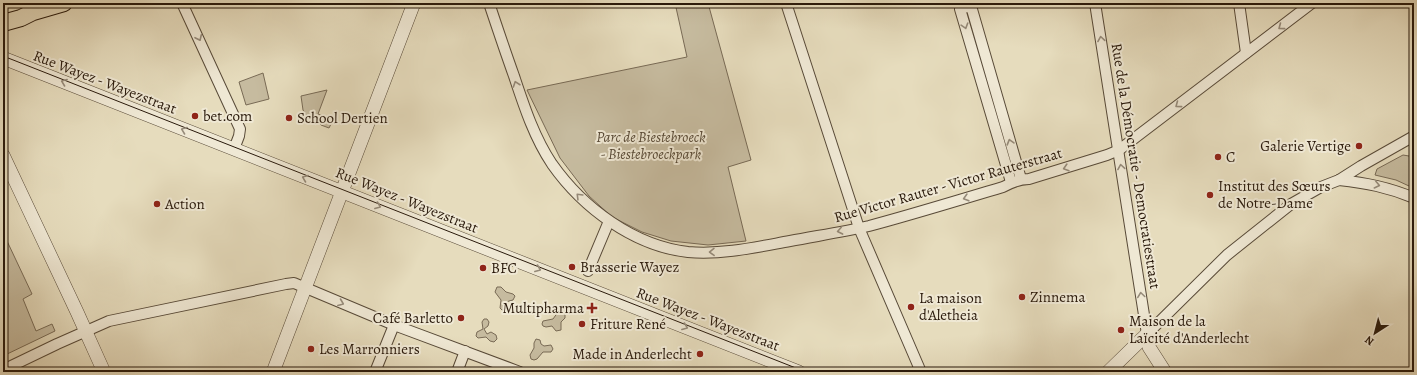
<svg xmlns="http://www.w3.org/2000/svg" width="1417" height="375" font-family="Alegreya,serif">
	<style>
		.green { fill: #c6bb9f; stroke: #786a55 }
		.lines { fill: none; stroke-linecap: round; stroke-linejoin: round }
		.minor-casing { stroke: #584a38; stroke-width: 12 }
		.tertiary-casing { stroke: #584a38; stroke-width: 14 }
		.primary-casing { stroke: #29190b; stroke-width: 18 }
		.minor { stroke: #efe8d4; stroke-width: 10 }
		.tertiary { stroke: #efe8d4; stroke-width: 13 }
		.primary { stroke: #e6dcbd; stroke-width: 16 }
		.tram { stroke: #29190b; stroke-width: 1 }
		.oneway { stroke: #968b7a }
		.poi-dot { fill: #8f2418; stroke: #efe8d4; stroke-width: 1.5 }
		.labels { text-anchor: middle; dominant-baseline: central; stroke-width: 4; stroke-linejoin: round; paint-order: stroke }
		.street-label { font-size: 15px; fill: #29190b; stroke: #efe8d4 }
		.poi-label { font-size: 15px; fill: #29190b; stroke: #efe8d4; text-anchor: start }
		.park-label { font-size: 15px; font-style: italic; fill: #584a37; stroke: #efe8d4 }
	</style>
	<rect width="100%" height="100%" fill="#e6dcbd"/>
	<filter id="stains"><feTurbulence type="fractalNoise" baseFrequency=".005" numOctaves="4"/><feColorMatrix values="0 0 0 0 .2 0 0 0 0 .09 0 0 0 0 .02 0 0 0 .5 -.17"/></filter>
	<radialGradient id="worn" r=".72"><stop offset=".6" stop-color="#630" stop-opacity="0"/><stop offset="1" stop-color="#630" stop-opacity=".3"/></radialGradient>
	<g class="green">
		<path d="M675,3H708L751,160L728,167L746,241L708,245L671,241L642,232L612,217L589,196L560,158L527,90L687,57Z"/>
		<path d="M263,73L269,99L246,105L239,82Z"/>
		<path d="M327,90L318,114L333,120L329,128L321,125L315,119L307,116L303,110L301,96Z"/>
		<path d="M1403,155L1409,156L1411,159V182L1409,186L1396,180L1375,175L1377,169Z"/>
		<path d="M7,241L32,294L23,299L36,331L52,324L55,331L3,356V242Z"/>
		<path d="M497,287H501L506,292L513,294L515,296L513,300L509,301L507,302V308L505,310H502L500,308L501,300L495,292Z"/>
		<path d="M558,312H562L565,315V318L561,322V330L556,331L552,326L546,327L543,326L542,324L543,321L553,319Z"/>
		<path d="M484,319H487L489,322L488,326L484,329L487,334L491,332L496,335L497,339L494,342L490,341L486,337L478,338L476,336L477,332L483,329L482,322Z"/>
		<path d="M536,339L540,340L541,344L544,346L551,345L553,349L551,352H543L537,359L534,360L531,359L530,355L534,348V343Z"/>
	</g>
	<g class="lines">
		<defs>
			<g id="minor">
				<path d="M182,3L240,129L239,136L234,149"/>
				<path d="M489,3C497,27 505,51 514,76C524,106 534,137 552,164C583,208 634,246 688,252C723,255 757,247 790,241C816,236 843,232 869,226C914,214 959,200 1003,187C1012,182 1019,179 1029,179L1107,155L1119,150L1312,3"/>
				<path d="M786,3L859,228L921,372"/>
				<path d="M1095,3L1147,334"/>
				<path d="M1239,3L1246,53"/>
				<path d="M1339,180C1366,183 1388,187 1414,198"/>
				<path d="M1011,182L960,9L971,6L1021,179"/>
				<path d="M588,271L609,221"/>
				<path d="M1147,334L1227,255L1291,204L1321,187L1339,180L1361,166L1414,136"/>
				<path d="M3,370L57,344L109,321L286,284L294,283L394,325L520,372"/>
				<path d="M375,372L394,325"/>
				<path d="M457,372L465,351"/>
			</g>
			<g id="tertiary">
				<path d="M3,58L799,372"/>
				<path d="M3,155L77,312L104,372"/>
				<path d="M1147,334L1149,347L1165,372"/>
				<path d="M273,372L414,3"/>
				<path d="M1108,372L1147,334"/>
			</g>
			<path id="primary" d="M3,23L21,18L33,12L64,3"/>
		</defs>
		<use href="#minor" class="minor-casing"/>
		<use href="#tertiary" class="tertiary-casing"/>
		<use href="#primary" class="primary-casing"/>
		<use href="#minor" class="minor"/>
		<use href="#tertiary" class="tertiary"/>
		<use href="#primary" class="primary"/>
		<path class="tram" d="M3,56L806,372"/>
	</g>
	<defs><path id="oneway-chevron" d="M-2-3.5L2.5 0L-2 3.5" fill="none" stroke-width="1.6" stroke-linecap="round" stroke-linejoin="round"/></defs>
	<g class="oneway">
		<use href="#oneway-chevron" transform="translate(965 26) rotate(73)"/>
		<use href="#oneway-chevron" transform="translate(1281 27) rotate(143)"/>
		<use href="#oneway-chevron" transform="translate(199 38) rotate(65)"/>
		<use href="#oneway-chevron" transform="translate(1101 39) rotate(-99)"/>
		<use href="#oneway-chevron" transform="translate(64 82) rotate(-159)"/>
		<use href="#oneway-chevron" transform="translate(516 84) rotate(-109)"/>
		<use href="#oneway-chevron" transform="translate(1178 105) rotate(143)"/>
		<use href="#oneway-chevron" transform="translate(184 130) rotate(-159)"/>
		<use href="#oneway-chevron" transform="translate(1010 142) rotate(-106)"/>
		<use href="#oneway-chevron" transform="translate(1121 167) rotate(-99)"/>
		<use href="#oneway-chevron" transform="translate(1066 168) rotate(163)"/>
		<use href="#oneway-chevron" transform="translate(305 178) rotate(-158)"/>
		<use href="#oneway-chevron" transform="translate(1377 185) rotate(13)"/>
		<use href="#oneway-chevron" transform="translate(579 196) rotate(-135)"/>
		<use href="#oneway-chevron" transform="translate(966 198) rotate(164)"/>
		<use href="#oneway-chevron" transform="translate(378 206) rotate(21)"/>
		<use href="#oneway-chevron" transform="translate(840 231) rotate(169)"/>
		<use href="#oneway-chevron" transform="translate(712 252) rotate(179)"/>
		<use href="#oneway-chevron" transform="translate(538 269) rotate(22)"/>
		<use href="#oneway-chevron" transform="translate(1141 295) rotate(-98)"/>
		<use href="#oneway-chevron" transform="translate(341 303) rotate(22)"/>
		<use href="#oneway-chevron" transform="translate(685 327) rotate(21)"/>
	</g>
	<g class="poi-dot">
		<circle cx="195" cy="116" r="4"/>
		<circle cx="289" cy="118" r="4"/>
		<circle cx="1359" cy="146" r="4"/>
		<circle cx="1218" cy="157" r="4"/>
		<circle cx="1210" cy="195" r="4"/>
		<circle cx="157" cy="204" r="4"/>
		<circle cx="572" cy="267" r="4"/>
		<circle cx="483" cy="268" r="4"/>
		<circle cx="1022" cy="297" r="4"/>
		<circle cx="911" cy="307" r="4"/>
		<path d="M590 302h4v4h4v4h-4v4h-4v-4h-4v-4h4z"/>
		<circle cx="461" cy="318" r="4"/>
		<circle cx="582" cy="324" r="4"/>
		<circle cx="1121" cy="330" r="4"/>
		<circle cx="311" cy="349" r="4"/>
		<circle cx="700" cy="354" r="4"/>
	</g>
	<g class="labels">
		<g class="street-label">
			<text transform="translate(105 82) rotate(21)">Rue Wayez - Wayezstraat</text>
			<text transform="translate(1136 166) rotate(81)">Rue de la Démocratie - Democratiestraat</text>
			<text transform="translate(948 185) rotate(-16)">Rue Victor Rauter - Victor Rauterstraat</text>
			<text transform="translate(407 200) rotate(22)">Rue Wayez - Wayezstraat</text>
			<text transform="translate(708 319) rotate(21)">Rue Wayez - Wayezstraat</text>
		</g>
		<g class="poi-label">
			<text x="203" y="116">bet.com</text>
			<text x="297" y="118">School Dertien</text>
			<text x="1351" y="146" text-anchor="end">Galerie Vertige</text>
			<text x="1226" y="157">C</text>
			<text x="1218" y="186">Institut des Sœurs<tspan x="1218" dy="17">de Notre-Dame</tspan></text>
			<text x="165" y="204">Action</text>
			<text x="580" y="267">Brasserie Wayez</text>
			<text x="491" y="268">BFC</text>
			<text x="1030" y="297">Zinnema</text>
			<text x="919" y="298">La maison<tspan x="919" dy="17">d'Aletheia</tspan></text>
			<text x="584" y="308" text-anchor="end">Multipharma</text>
			<text x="453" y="318" text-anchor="end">Café Barletto</text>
			<text x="1129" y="321">Maison de la<tspan x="1129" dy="17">Laïcité d'Anderlecht</tspan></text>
			<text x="590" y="324">Friture René</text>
			<text x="319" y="349">Les Marronniers</text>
			<text x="692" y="354" text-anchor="end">Made in Anderlecht</text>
		</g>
		<g class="park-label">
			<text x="651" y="137">Parc de Biestebroeck<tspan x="651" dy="17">- Biestebroeckpark</tspan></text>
		</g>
	</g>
	<rect width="1417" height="375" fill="none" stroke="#e6dcbd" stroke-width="16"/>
	<rect x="4" y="4" width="1409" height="367" fill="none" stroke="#29190b" stroke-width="2"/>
	<rect x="8" y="8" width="1401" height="359" fill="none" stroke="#29190b"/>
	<g transform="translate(1375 333) rotate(216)" stroke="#efe8d4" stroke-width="3" paint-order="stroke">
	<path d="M0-3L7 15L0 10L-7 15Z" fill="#29190b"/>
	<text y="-6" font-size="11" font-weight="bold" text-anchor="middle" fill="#29190b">N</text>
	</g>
	<rect width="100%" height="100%" filter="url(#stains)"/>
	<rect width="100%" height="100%" fill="url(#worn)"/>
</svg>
